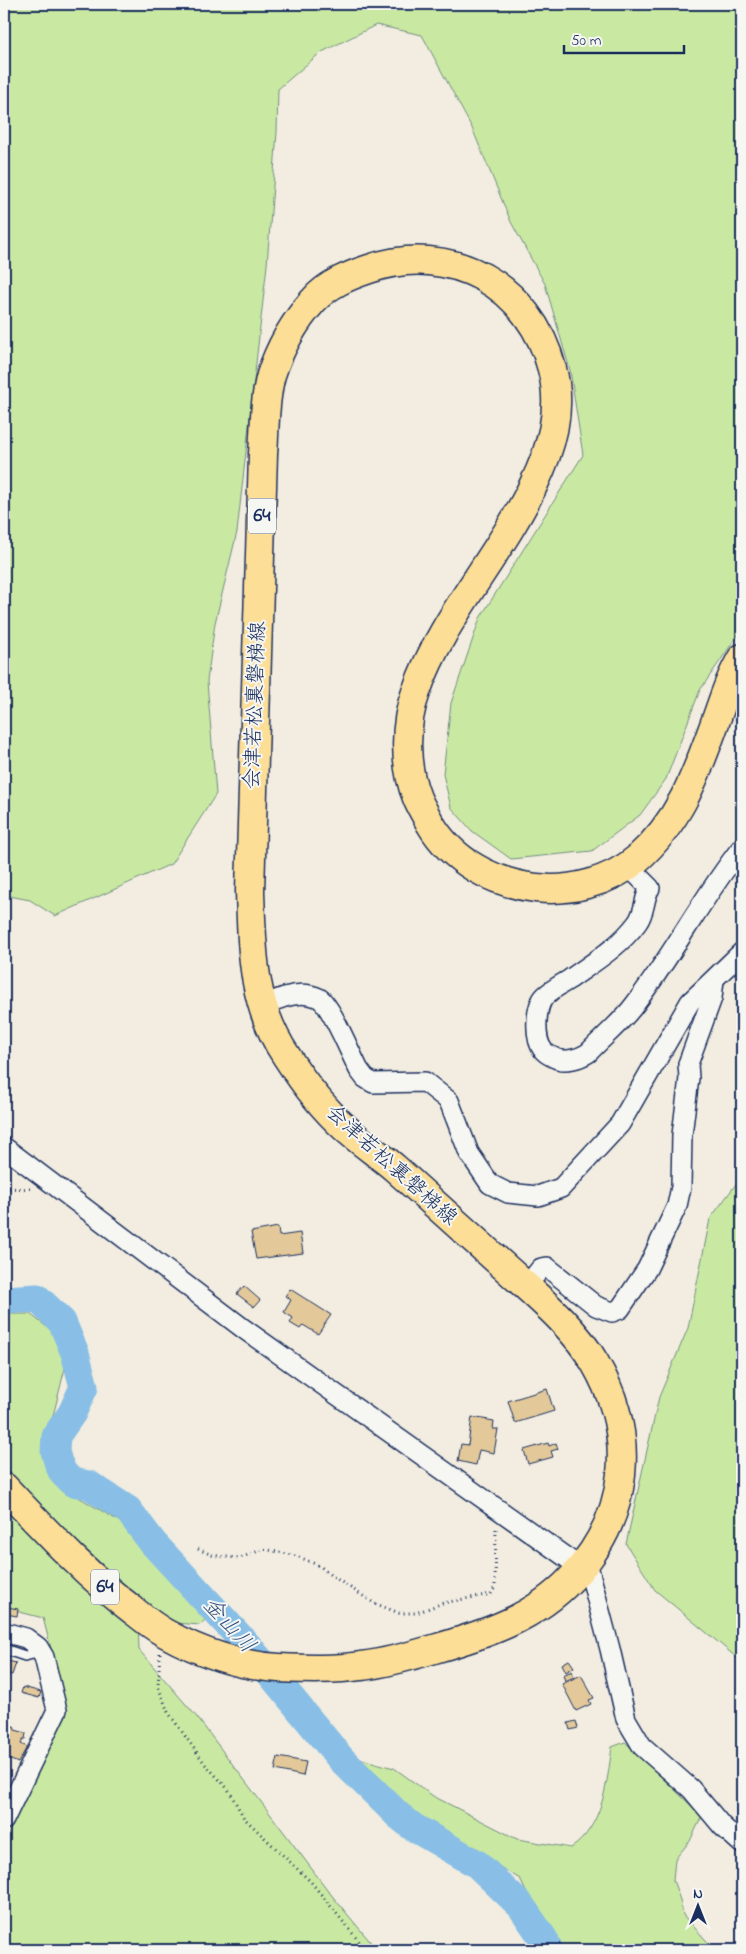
<svg xmlns="http://www.w3.org/2000/svg" width="746" height="1954" font-family="'Indie Flower','Klee One',sans-serif">
	<style>
		.green { fill: #c9e9a2; stroke: #728c80 }
		.lines { fill: none; stroke-linecap: round; stroke-linejoin: round }
		.river { stroke: #89bfe6; stroke-width: 29 }
		.building { fill: #e3c999; stroke: #1b2f5e }
		.service-casing { stroke: #1b2f5e; stroke-width: 12 }
		.minor-casing { stroke: #1b2f5e; stroke-width: 22 }
		.primary-casing { stroke: #1b2f5e; stroke-width: 31 }
		.path { stroke: #1b2f5e; stroke-width: 3; stroke-dasharray: 1 4; stroke-linecap: butt }
		.service { stroke: #f6f6f2; stroke-width: 9 }
		.minor { stroke: #f6f6f2; stroke-width: 19 }
		.primary { stroke: #fdde96; stroke-width: 28 }
		.labels { text-anchor: middle; dominant-baseline: central; stroke-width: 4; stroke-linejoin: round; paint-order: stroke }
		.shield { fill: #f6f6f2; stroke: #5d6b8a; stroke-width: 1 }
		.shield-label { font-size: 20px; font-weight: bold; fill: #1b2f5e }
		.street-label { font-size: 21px; fill: #1b2f5e; stroke: #f6f6f2 }
		.water-label { font-size: 22px; font-style: italic; fill: #365380; stroke: #f6f6f2 }
	</style>
	<rect width="100%" height="100%" fill="#f2ede0"/>
	<filter id="ink" filterUnits="userSpaceOnUse"><feTurbulence type="fractalNoise" baseFrequency=".02" numOctaves="2"/><feDisplacementMap in="SourceGraphic" scale="10" xChannelSelector="R" yChannelSelector="G"/><feConvolveMatrix kernelMatrix="1 2 1 2 8 2 1 2 1" color-interpolation-filters="sRGB"/></filter>
	<g filter="url(#ink)">
		<g class="green">
			<path d="M4,4H742V629L700,690L666,779L640,815L592,851L511,859L472,831L451,807L443,774L451,703L480,618L583,455L570,370L545,284L511,222L472,128L422,35L376,25L320,53L278,89L277,132L267,265L237,532L215,623L207,681L216,794L171,864L55,916L30,900L4,895Z"/>
			<path d="M742,1176V1662L655,1590L626,1544L659,1397L688,1328L710,1219Z"/>
			<path d="M4,1312L9,1314H30L52,1331L62,1353L65,1368L52,1420L51,1460L75,1495L127,1526L157,1549L209,1583L215,1599L207,1618L200,1625L138,1620L139,1650L196,1716L333,1897L373,1945L387,1950H4V1844L66,1705L43,1618L4,1608Z"/>
			<path d="M625,1742L702,1816L690,1841L675,1859L673,1880L681,1903L683,1915L715,1950H534L541,1924L520,1879L420,1819L361,1759L394,1768L433,1796L517,1839L571,1848C603,1827 607,1782 612,1747Z"/>
		</g>
		<g class="lines">
			<path class="river" d="M4,1300L37,1298L62,1322L75,1353L84,1387L72,1413L56,1436L55,1451L58,1462L63,1473L72,1482L89,1485L128,1510L153,1543L247,1645L341,1759L398,1815L413,1827L477,1864L521,1906L543,1938L549,1950"/>
		</g>
		<g class="building">
			<path d="M278,1227L279,1236L300,1233L303,1253L256,1259L251,1232Z"/>
			<path d="M244,1286L260,1300L254,1307L237,1294Z"/>
			<path d="M290,1289L331,1315L318,1334L303,1325L300,1329L290,1323L293,1318L284,1312L291,1300L285,1296Z"/>
			<path d="M547,1389L554,1411L515,1423L508,1401Z"/>
			<path d="M472,1417L494,1421L493,1429H498L494,1453L479,1450L476,1465L458,1461L461,1444L468,1445Z"/>
			<path d="M548,1443L549,1446L556,1443L558,1449L551,1451L553,1457L528,1464L524,1450Z"/>
			<path d="M8,1607L18,1609L17,1616L6,1614Z"/>
			<path d="M569,1660L574,1667L566,1672L562,1664Z"/>
			<path d="M8,1661L16,1663L12,1675L8,1674L5,1685L4,1663H7Z"/>
			<path d="M572,1671L574,1677L565,1681L563,1675Z"/>
			<path d="M581,1675L594,1698L589,1700L591,1704L576,1711L562,1684Z"/>
			<path d="M23,1687L41,1692L39,1698L21,1693Z"/>
			<path d="M4,1713L8,1720L6,1728H8V1726H14L15,1730L26,1733L25,1739H23L21,1744L27,1747L18,1763L4,1757Z"/>
			<path d="M576,1721L578,1728L570,1730L568,1723Z"/>
			<path d="M278,1757L306,1762L303,1776L275,1770Z"/>
		</g>
		<g class="lines">
			<defs>
				<path id="service" d="M4,1649L25,1656L41,1652"/>
				<g id="minor">
					<path d="M628,866L650,888C643,899 646,911 637,923C620,946 594,962 570,979C562,984 552,989 545,996C535,1006 534,1039 543,1050C546,1054 551,1056 555,1058C565,1063 580,1058 588,1053C603,1037 622,1022 635,1004C674,953 703,896 742,847"/>
					<path d="M263,1006C278,998 301,989 319,998C331,1005 351,1055 359,1070L365,1078L373,1083L425,1082L449,1101L469,1153L490,1184L508,1193L538,1196L561,1188L620,1124L690,1002L742,952"/>
					<path d="M4,1147L244,1329L581,1568"/>
					<path d="M526,1287L541,1268L547,1267L596,1306L612,1312L620,1309L647,1269L677,1206L681,1187L682,1135L689,1078L688,1064L712,998L714,980"/>
					<path d="M587,1562L610,1649L626,1719L642,1746L691,1789L722,1826L742,1844"/>
					<path d="M4,1632L26,1638L38,1647L44,1657L57,1710L4,1820"/>
				</g>
				<path id="primary" d="M4,1487C45,1530 86,1575 134,1611C144,1619 154,1627 165,1633C199,1652 240,1666 279,1668C306,1669 334,1670 361,1666C386,1663 411,1656 434,1649C486,1634 535,1618 572,1578C630,1516 637,1435 595,1363C574,1327 539,1298 508,1270C471,1237 434,1203 396,1169C380,1155 360,1142 344,1127C322,1107 303,1082 287,1057C252,1006 252,951 250,891L263,454C265,428 264,400 271,375C279,349 295,321 313,301C328,284 348,276 369,269C450,241 531,285 552,369C563,410 551,449 533,486C499,557 441,619 416,692C404,724 404,766 417,798C420,806 426,815 430,823C452,861 493,883 536,888C570,892 610,882 637,859C682,819 697,772 717,717C724,697 731,676 742,658"/>
			</defs>
			<use href="#service" class="service-casing"/>
			<use href="#minor" class="minor-casing"/>
			<use href="#primary" class="primary-casing"/>
			<g class="path">
				<path d="M4,1188L31,1189"/>
				<path d="M198,1549L212,1555L226,1557L240,1558L264,1549L297,1556L320,1566L329,1574L374,1603L399,1613H416L443,1603L491,1594L495,1587L496,1527"/>
				<path d="M160,1653L158,1686L168,1712L205,1764L228,1789L244,1818L311,1882L366,1950"/>
			</g>
			<use href="#service" class="service"/>
			<use href="#minor" class="minor"/>
			<use href="#primary" class="primary"/>
		</g>
	</g>
	<g class="labels">
		<g class="shield">
			<rect x="248" y="498.5" width="28" height="35" rx="4"/>
			<rect x="91" y="1569.5" width="28" height="35" rx="4"/>
		</g>
		<g class="shield-label">
			<text x="262" y="516">64</text>
			<text x="105" y="1587">64</text>
		</g>
		<g class="street-label">
			<text transform="translate(256 705) rotate(-88)">会津若松裏磐梯線</text>
			<text transform="translate(391 1166) rotate(42)">会津若松裏磐梯線</text>
		</g>
		<g class="water-label">
			<text transform="translate(228 1626) rotate(48)">金山川</text>
		</g>
	</g>
	<rect width="746" height="1954" fill="none" stroke="#f6f6f2" stroke-width="20"/>
	<rect x="10" y="10" width="726" height="1934" fill="none" stroke="#1b2f5e" stroke-width="2" filter="url(#ink)"/>
	<g transform="translate(698 1906)" stroke="#f6f6f2" stroke-width="4" paint-order="stroke">
	<path d="M0-4L9 19L0 12L-9 19Z" fill="#1b2f5e"/>
	<text y="-8" font-size="14" font-weight="bold" text-anchor="middle" fill="#1b2f5e">N</text>
	</g>
	<path d="M564 45v8h120v-8" fill="none" stroke="#1b2f5e" stroke-width="2.5"/>
	<text x="571" y="45" font-size="15" fill="#1b2f5e" stroke="#f6f6f2" stroke-width="4" paint-order="stroke">50 m</text>
</svg>
